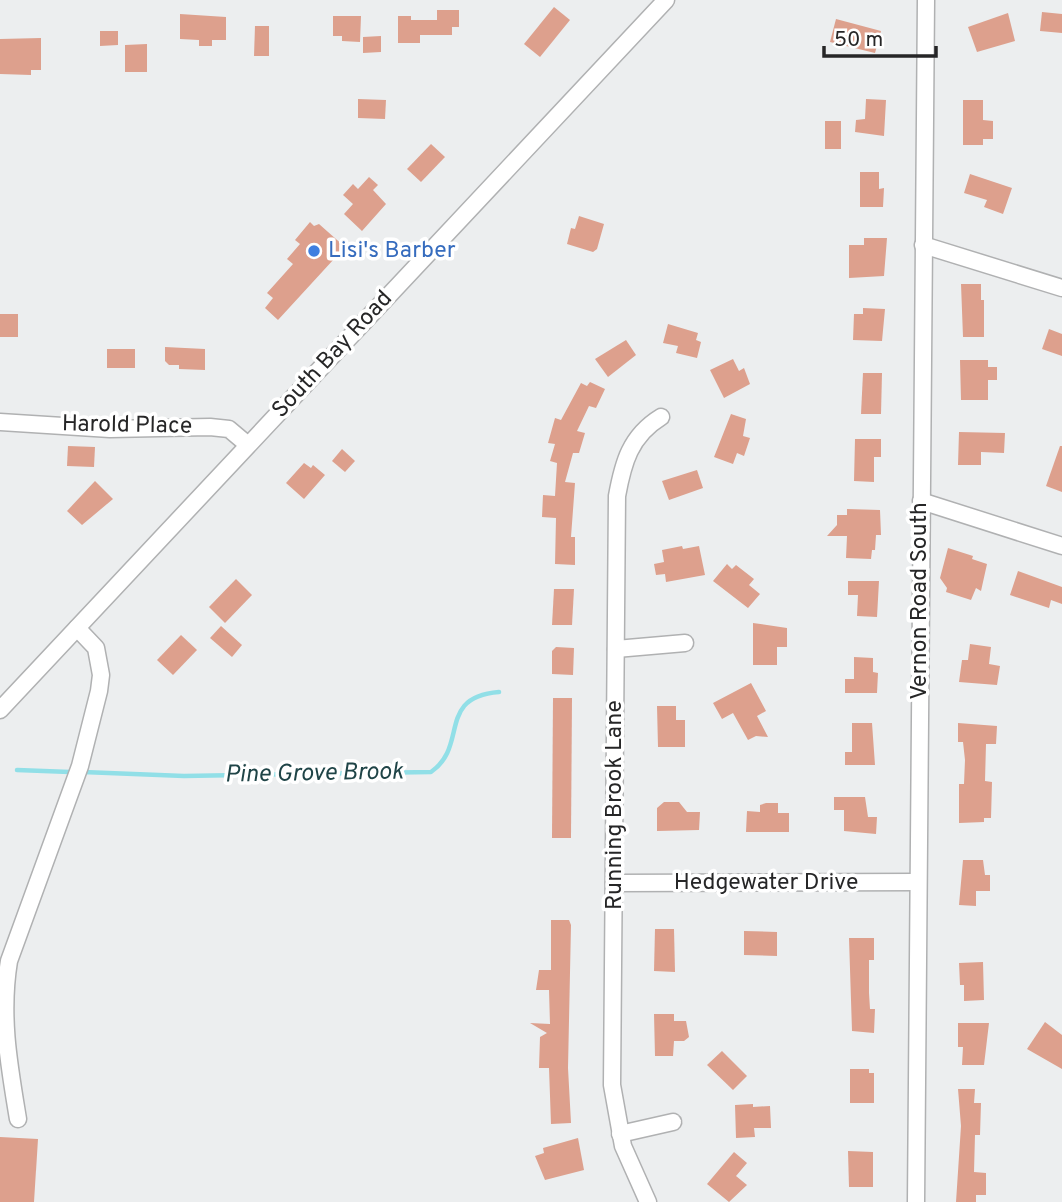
<svg xmlns="http://www.w3.org/2000/svg" width="1062" height="1202" font-family="Overpass,sans-serif">
	<style>
		.lines { fill: none; stroke-linecap: round; stroke-linejoin: round }
		.stream { stroke: #91dfe7; stroke-width: 4.5 }
		.building { fill: #dda08d }
		.minor-casing { stroke: #b0b1b2; stroke-width: 19 }
		.minor { stroke: #fff; stroke-width: 16 }
		.shop-dot { fill: #3f7fe0; stroke: #fff; stroke-width: 2.5 }
		.labels { text-anchor: middle; dominant-baseline: central; stroke-width: 7; stroke-linejoin: round; paint-order: stroke }
		.shop-label { font-size: 23px; fill: #366cbe; stroke: #fff; text-anchor: start }
		.street-label { font-size: 23px; fill: #262627; stroke: #fff }
		.water-label { font-size: 24px; font-style: italic; fill: #1f4447; stroke: #fff }
	</style>
	<rect width="100%" height="100%" fill="#eceeef"/>
	<g class="lines">
		<g class="stream">
			<path d="M17,770L70,772"/>
			<path d="M83,772L184,776L431,772C469,746 436,697 499,692"/>
		</g>
	</g>
	<g class="building">
		<path d="M554,7L570,20L540,57L524,44Z"/>
		<path d="M437,10H459V27H452V35H420V43H398V16H411V20H437Z"/>
		<path d="M1042,12L1062,14V33L1040,31Z"/>
		<path d="M1008,13L1015,41L977,52L968,27Z"/>
		<path d="M180,14L226,17V40H212V46H199V40L180,39Z"/>
		<path d="M333,16H361L360,42L342,41V36H333Z"/>
		<path d="M836,19L881,31L875,53L830,42Z"/>
		<path d="M255,26H269V56H254Z"/>
		<path d="M100,31H118V45L100,46Z"/>
		<path d="M381,36V52L363,53V37Z"/>
		<path d="M41,38V70H31V75L0,74V39Z"/>
		<path d="M147,44V72H125V45Z"/>
		<path d="M358,99L386,100L385,119L358,118Z"/>
		<path d="M866,99L886,100L884,136L855,132L856,120L865,119Z"/>
		<path d="M963,100H983V120L993,121V139H983V145H963Z"/>
		<rect x="825" y="121" width="16" height="28"/>
		<path d="M431,144L445,157L421,182L407,169Z"/>
		<path d="M860,172H879V189L884,188L883,207H860Z"/>
		<path d="M970,174L1012,188L1003,214L984,207L987,200L964,193Z"/>
		<path d="M369,177L378,185L373,190L386,204L362,231L344,214L353,204L343,195L353,184L358,189Z"/>
		<path d="M579,216L604,224L597,249L593,252L567,244L571,228L575,229Z"/>
		<path d="M310,222L314,226L319,224L345,247L278,320L265,308L273,298L267,293L293,264L287,259L300,244L295,240Z"/>
		<path d="M864,238H887L884,276L849,278V245H864Z"/>
		<path d="M961,284H981V300H984V337H963Z"/>
		<path d="M863,308L885,309L882,341L853,340L854,314H863Z"/>
		<rect x="0" y="314" width="18" height="23"/>
		<path d="M668,324L698,333L696,340L701,342L697,358L676,353L678,346L663,343Z"/>
		<path d="M1049,329L1062,334V356L1042,349Z"/>
		<path d="M626,340L636,355L608,377L595,359Z"/>
		<path d="M165,347L205,349V370L179,369V365H169L165,361Z"/>
		<rect x="107" y="349" width="28" height="19"/>
		<path d="M733,359L739,371L744,368L750,384L724,398L710,370Z"/>
		<path d="M960,360H988V367H997V380H988V400H961Z"/>
		<path d="M863,373H882L881,414H861Z"/>
		<path d="M590,382L605,389L596,408L589,406L577,431L585,433L579,453H573L565,482L575,483L571,537H575V565L555,564L556,518L542,517L543,495L555,496L557,463L550,461L555,444L548,443L555,418L561,420L581,383L587,386Z"/>
		<path d="M731,414L746,419L743,436L750,438L744,456L737,453L733,464L714,457Z"/>
		<path d="M959,432L1005,433L1004,453L981,452V465H958Z"/>
		<path d="M855,439H881V457H874V482L854,481Z"/>
		<path d="M68,446L95,447L94,467L67,466Z"/>
		<path d="M1060,446H1062V492L1046,486Z"/>
		<path d="M342,449L355,461L345,472L332,461Z"/>
		<path d="M304,463L311,468L313,465L325,475L304,499L286,483Z"/>
		<path d="M697,470L703,488L669,500L662,481Z"/>
		<path d="M95,481L113,499L82,525L67,511Z"/>
		<path d="M847,509L880,510L881,535H876L875,550H872L871,559L846,558L847,536H827L837,525V515H847Z"/>
		<path d="M682,546L683,549L699,546L705,575L666,582L665,574L656,575L654,564L664,562L662,550Z"/>
		<path d="M948,548L973,556L972,559L987,564L981,591L976,588L971,600L946,592L947,588L940,578Z"/>
		<path d="M727,564L732,569L736,565L754,579L749,585L760,594L748,608L713,581Z"/>
		<path d="M1018,571L1062,587V604L1051,600L1049,608L1010,595Z"/>
		<path d="M236,579L252,595L225,623L209,607Z"/>
		<path d="M848,581H879L877,617L857,616L858,595H848Z"/>
		<path d="M554,589H574L572,625H552Z"/>
		<path d="M753,623L787,628V647H777V665H753Z"/>
		<path d="M221,626L242,645L232,657L210,638Z"/>
		<path d="M181,635L197,650L173,675L157,660Z"/>
		<path d="M970,644L991,647L989,664L1000,666L997,685L959,682L962,660H968Z"/>
		<path d="M556,647L574,648L573,675L552,674V651Z"/>
		<path d="M854,657L873,658V672L878,673L877,693H845V679H854Z"/>
		<path d="M751,683L766,711L757,716L768,737L756,736L748,740L733,713L722,719L713,703Z"/>
		<path d="M553,698H572L571,838H552Z"/>
		<path d="M657,706H676V720H685V747H658Z"/>
		<path d="M852,723H872L875,765H845V752H852Z"/>
		<path d="M958,723L997,726L996,744H986L985,781L992,782L991,818H984V822L959,823V784H964L965,760L963,742H958Z"/>
		<path d="M834,797H865L868,817H877L876,834L844,831V810H834Z"/>
		<path d="M664,802H679L687,812H700L699,830L657,831V808Z"/>
		<path d="M766,803H778V813H789V832H746L747,811L760,812V805Z"/>
		<path d="M963,860H983L985,875H990V891H976V906L959,905Z"/>
		<path d="M551,920H569L571,925L568,1068L571,1123L551,1124L549,1068H539L540,1037L547,1033L530,1023L550,1024L549,990H536L539,970H551Z"/>
		<path d="M655,929H674L675,972L654,971Z"/>
		<path d="M744,931L777,932V956L744,955Z"/>
		<path d="M849,938H874V960H869V993L870,1009H875L874,1033L852,1031Z"/>
		<path d="M983,962L984,1000L964,1001V985H960L959,963Z"/>
		<path d="M654,1014H674V1021H686L689,1037L684,1041H674L673,1056H655Z"/>
		<path d="M1045,1022L1062,1035V1069L1027,1049Z"/>
		<path d="M958,1023H989L984,1065H962L963,1047H958Z"/>
		<path d="M722,1051L747,1076L733,1090L707,1065Z"/>
		<path d="M850,1069H869V1073H874V1103H850Z"/>
		<path d="M958,1089H975L974,1103H981L980,1135H975L974,1172L986,1173V1195H976V1202H956L961,1126Z"/>
		<path d="M753,1104V1107L770,1106L771,1128H754L755,1137L736,1138L735,1105Z"/>
		<path d="M0,1137L38,1139L34,1202H0Z"/>
		<path d="M578,1138L584,1170L545,1180L535,1156L544,1153L543,1148Z"/>
		<path d="M848,1151L873,1152V1187H849Z"/>
		<path d="M734,1152L747,1163L736,1176L747,1185L729,1202L707,1184Z"/>
	</g>
	<g class="lines">
		<defs>
			<g id="minor">
				<path d="M923,245L1062,288"/>
				<path d="M0,422L110,429L210,427L229,429L248,445"/>
				<path d="M921,501L1062,546"/>
				<path d="M616,649L685,643"/>
				<path d="M0,710L666,0"/>
				<path d="M614,883L918,882"/>
				<path d="M18,1119C9,1065 0,1016 9,961L80,766L99,691L101,675L96,648L77,628"/>
				<path d="M620,1134L673,1122"/>
				<path d="M648,1202L623,1146L612,1085L617,496C623,463 630,436 661,417"/>
				<path d="M916,1202L926,0"/>
			</g>
		</defs>
		<use href="#minor" class="minor-casing"/>
		<use href="#minor" class="minor"/>
	</g>
	<circle class="shop-dot" cx="314" cy="251" r="7"/>
	<g class="labels">
		<g class="shop-label">
			<text x="328" y="251">Lisi's Barber</text>
		</g>
		<g class="street-label">
			<text transform="translate(333 355) rotate(-47)">South Bay Road</text>
			<text transform="translate(127 426) rotate(1)">Harold Place</text>
			<text transform="translate(920 601) rotate(-90)">Vernon Road South</text>
			<text transform="translate(615 805) rotate(-90)">Running Brook Lane</text>
			<text x="766" y="883">Hedgewater Drive</text>
		</g>
		<g class="water-label">
			<text transform="translate(314 774) rotate(-1)">Pine Grove Brook</text>
		</g>
	</g>
	<path d="M824 46v10h112v-10" fill="none" stroke="#262627" stroke-width="3.5"/>
	<text x="834" y="46" font-size="21" fill="#262627" stroke="#ffffff" stroke-width="5" paint-order="stroke">50 m</text>
</svg>
